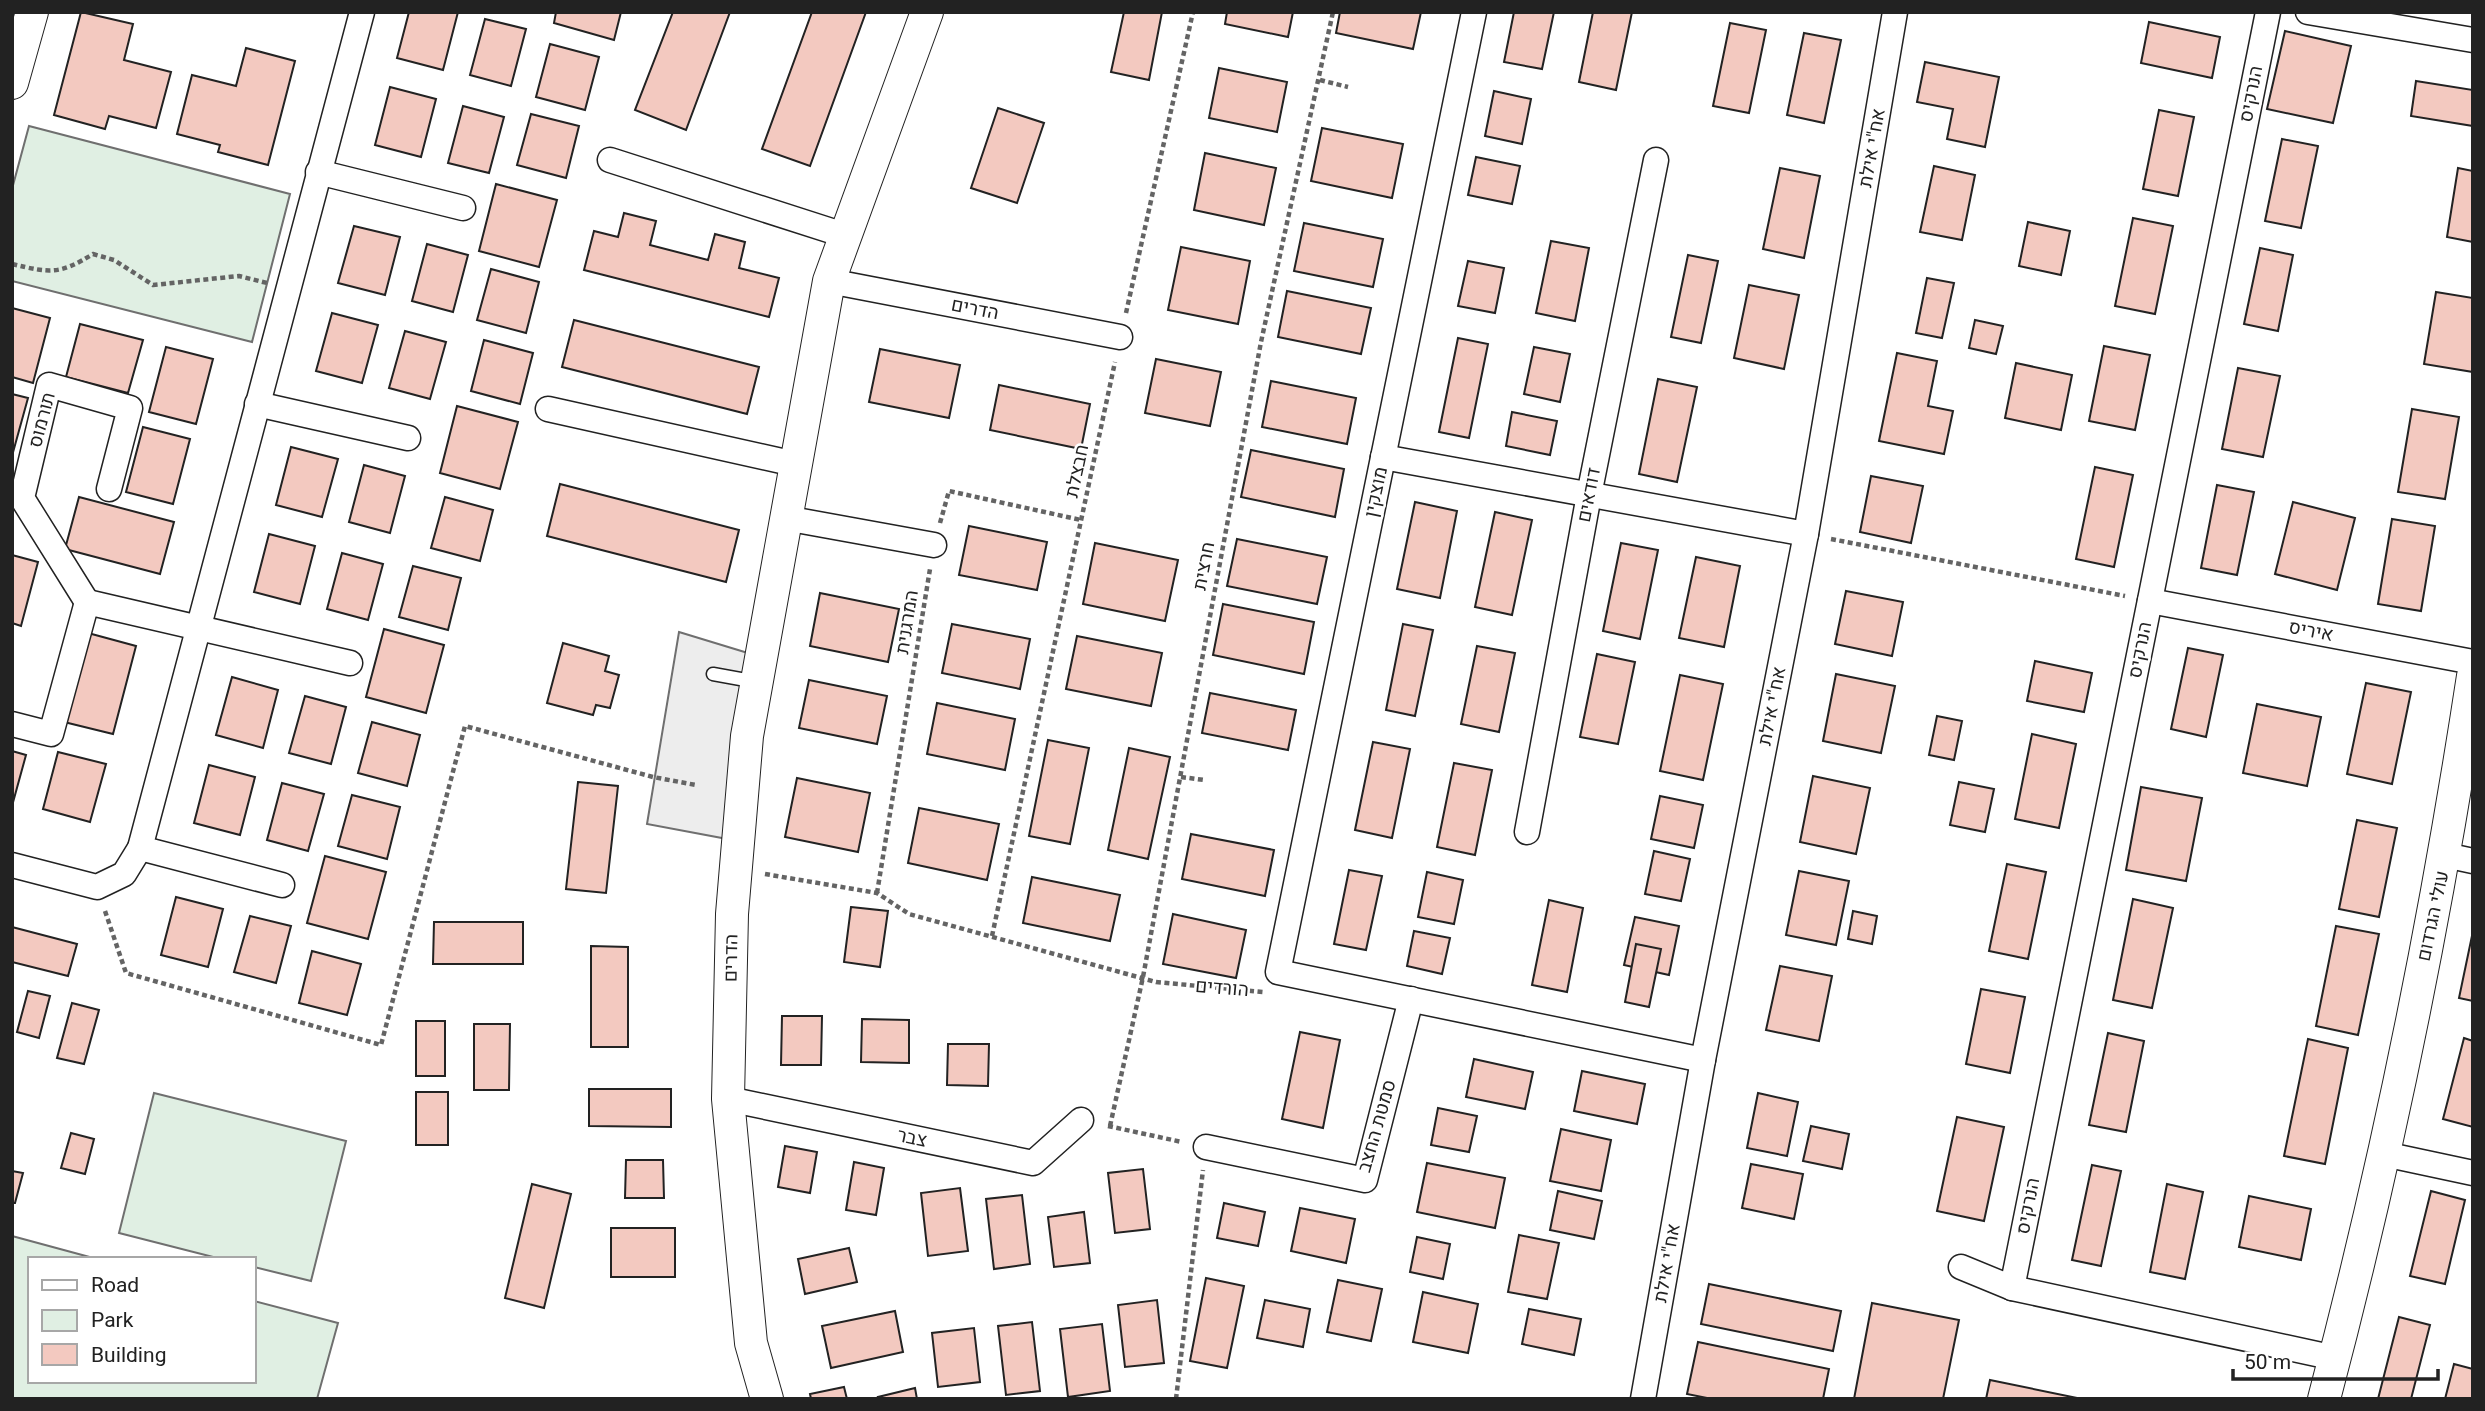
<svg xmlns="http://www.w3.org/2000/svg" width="2485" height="1411" font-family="Georgia,Heebo,serif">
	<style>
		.green { fill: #e0efe3; stroke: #6f6f6f; stroke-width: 2 }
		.parking { fill: #ededed; stroke: #6f6f6f; stroke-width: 2 }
		.building { fill: #f3c9c0; stroke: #222; stroke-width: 2 }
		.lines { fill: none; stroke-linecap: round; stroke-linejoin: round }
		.service-casing { stroke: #222; stroke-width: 15 }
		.minor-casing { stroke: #222; stroke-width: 27 }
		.tertiary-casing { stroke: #222; stroke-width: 34 }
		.path { stroke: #646464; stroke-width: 4.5; stroke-dasharray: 5 3.5; stroke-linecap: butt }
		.service { stroke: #fff; stroke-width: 12 }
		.minor { stroke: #fff; stroke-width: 24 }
		.tertiary { stroke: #fff; stroke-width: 32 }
		.labels { text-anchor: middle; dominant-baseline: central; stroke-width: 5; stroke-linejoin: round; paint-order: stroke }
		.street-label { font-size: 19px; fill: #222; stroke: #fff }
	</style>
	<rect width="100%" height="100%" fill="#fff"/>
	<g class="green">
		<path d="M29,126L290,194L252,342L12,281V189Z"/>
		<path d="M154,1093L346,1141L311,1281L254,1267V1259H221L119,1233Z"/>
		<path d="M12,1236L97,1259H30V1381H254V1301L338,1323L317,1399H12Z"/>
	</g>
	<path class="parking" d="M679,632L761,657L738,841L647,824Z"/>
	<g class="building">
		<path d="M81,12L133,24L124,60L171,72L156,128L109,116L105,129L54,115Z"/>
		<path d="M409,12H458L443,70L397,58Z"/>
		<path d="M556,12H621L614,40L554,23Z"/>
		<path d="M673,12H730L686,130L635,110Z"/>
		<path d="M812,12H866L810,166L762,149Z"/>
		<path d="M1124,12H1162L1149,80L1111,72Z"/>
		<path d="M1227,12H1293L1288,37L1225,24Z"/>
		<path d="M1340,12H1421L1413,49L1336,33Z"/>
		<path d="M1514,12H1554L1542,69L1504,62Z"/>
		<path d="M1593,12H1632L1616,90L1579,82Z"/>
		<path d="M485,19L526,29L511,86L470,75Z"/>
		<path d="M2149,22L2220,37L2212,78L2141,63Z"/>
		<path d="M1730,23L1766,30L1749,113L1713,106Z"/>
		<path d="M2285,31L2351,46L2333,123L2267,109Z"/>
		<path d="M1804,33L1841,40L1824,123L1787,115Z"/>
		<path d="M550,44L599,57L585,110L536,97Z"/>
		<path d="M246,48L295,61L268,165L218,152L220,145L177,134L192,75L236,86Z"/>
		<path d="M1925,62L1999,77L1985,147L1947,139L1953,109L1917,102Z"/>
		<path d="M1219,68L1287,82L1277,132L1209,118Z"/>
		<path d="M2416,81L2473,90V126L2411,116Z"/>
		<path d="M390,87L436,99L421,157L375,145Z"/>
		<path d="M1494,91L1531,99L1522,144L1485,136Z"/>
		<path d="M463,106L504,117L489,173L448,163Z"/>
		<path d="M998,108L1044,123L1017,203L971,188Z"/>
		<path d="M2159,110L2194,117L2178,196L2143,189Z"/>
		<path d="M531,114L579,126L566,178L517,165Z"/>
		<path d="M1322,128L1403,144L1392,198L1311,181Z"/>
		<path d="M2282,139L2318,146L2301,228L2265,221Z"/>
		<path d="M1205,153L1276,168L1264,225L1194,210Z"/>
		<path d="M1476,157L1520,166L1512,204L1468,195Z"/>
		<path d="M1934,166L1975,175L1962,240L1920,232Z"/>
		<path d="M1780,168L1820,176L1804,258L1763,249Z"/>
		<path d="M2458,168L2473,171V242L2447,237Z"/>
		<path d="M496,184L557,200L539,267L479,251Z"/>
		<path d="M624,213L656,221L650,245L708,260L715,234L745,242L739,268L779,278L769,317L584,270L594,231L618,237Z"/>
		<path d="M2133,218L2173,226L2155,314L2115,306Z"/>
		<path d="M2028,222L2070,231L2061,275L2019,266Z"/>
		<path d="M1304,223L1383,239L1373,287L1294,271Z"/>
		<path d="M354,226L400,237L385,295L338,283Z"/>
		<path d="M1551,241L1589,248L1575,321L1536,313Z"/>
		<path d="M427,244L468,255L453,312L412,301Z"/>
		<path d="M1181,247L1250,261L1238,324L1168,310Z"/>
		<path d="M2260,248L2293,255L2278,331L2244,324Z"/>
		<path d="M1688,255L1718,261L1701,343L1671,337Z"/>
		<path d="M1468,261L1504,268L1495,313L1458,306Z"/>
		<path d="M491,269L539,282L526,333L477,320Z"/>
		<path d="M1927,278L1954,283L1942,338L1916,333Z"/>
		<path d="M1749,285L1799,295L1784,369L1734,358Z"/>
		<path d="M1287,291L1371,308L1361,354L1278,337Z"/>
		<path d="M2436,292L2473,298V372L2424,364Z"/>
		<path d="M12,308L50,318L33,383L12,377Z"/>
		<path d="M332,313L378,325L362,383L316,371Z"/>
		<path d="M574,320L759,367L747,414L562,367Z"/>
		<path d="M1975,320L2003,326L1996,354L1969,348Z"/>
		<path d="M80,324L143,340L128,393L66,377Z"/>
		<path d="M405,331L446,342L430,399L389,388Z"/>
		<path d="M1458,338L1488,344L1469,438L1439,432Z"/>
		<path d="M484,340L533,353L520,404L471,391Z"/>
		<path d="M2104,346L2150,355L2135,430L2089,421Z"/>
		<path d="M166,347L213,359L196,424L149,412Z"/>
		<path d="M1534,347L1570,354L1560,402L1524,394Z"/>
		<path d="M880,349L960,365L949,418L869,402Z"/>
		<path d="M1897,353L1937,361L1928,406L1953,411L1944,454L1879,441Z"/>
		<path d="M1156,359L1221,372L1210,426L1145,413Z"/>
		<path d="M2016,363L2072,375L2061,430L2005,418Z"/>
		<path d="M2238,368L2280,376L2263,457L2222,449Z"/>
		<path d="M1658,379L1697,387L1677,482L1639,474Z"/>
		<path d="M1271,381L1356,398L1347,444L1262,427Z"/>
		<path d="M999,385L1090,404L1081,449L990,430Z"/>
		<path d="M12,394L28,398L12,456Z"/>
		<path d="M457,406L518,422L500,489L440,473Z"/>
		<path d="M2412,409L2459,417L2445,499L2398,492Z"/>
		<path d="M1512,412L1557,421L1550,455L1506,446Z"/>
		<path d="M143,427L190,439L173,504L126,492Z"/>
		<path d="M291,447L338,459L322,517L276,505Z"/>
		<path d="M1251,450L1344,469L1335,517L1241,497Z"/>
		<path d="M364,465L405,476L390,533L349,522Z"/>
		<path d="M2095,467L2133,475L2114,567L2076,559Z"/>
		<path d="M1871,476L1923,486L1911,543L1860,532Z"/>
		<path d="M560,484L739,530L726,582L547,536Z"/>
		<path d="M2217,485L2254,492L2237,575L2201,568Z"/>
		<path d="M79,497L174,522L160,574L65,549Z"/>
		<path d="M445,497L493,510L480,561L431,548Z"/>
		<path d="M1415,502L1457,511L1440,598L1397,589Z"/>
		<path d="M2293,502L2355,518L2337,590L2275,574Z"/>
		<path d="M1495,512L1532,520L1512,615L1475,607Z"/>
		<path d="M2392,519L2435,526L2421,611L2378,604Z"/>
		<path d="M969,526L1047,542L1037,590L959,575Z"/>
		<path d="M269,534L315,546L300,604L254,592Z"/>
		<path d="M1237,539L1327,557L1317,604L1227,586Z"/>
		<path d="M1095,543L1178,560L1165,621L1083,604Z"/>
		<path d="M1621,543L1658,550L1640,639L1603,631Z"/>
		<path d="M342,553L383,564L368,620L327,609Z"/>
		<path d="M12,555L38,562L21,626L12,623Z"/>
		<path d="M1696,557L1740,566L1724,647L1679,638Z"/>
		<path d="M413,566L461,578L448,630L399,617Z"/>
		<path d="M1846,591L1903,602L1892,656L1835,644Z"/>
		<path d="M820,593L899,609L888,662L810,646Z"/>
		<path d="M1223,604L1314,622L1304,674L1213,655Z"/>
		<path d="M952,624L1030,639L1020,689L942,673Z"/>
		<path d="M1403,624L1433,630L1415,716L1386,710Z"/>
		<path d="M384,629L444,645L426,713L366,697Z"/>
		<path d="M88,633L136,646L113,734L64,722Z"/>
		<path d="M1077,636L1162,653L1151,706L1066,689Z"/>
		<path d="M563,643L609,656L605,671L619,675L610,708L596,705L593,715L547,703Z"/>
		<path d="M1477,646L1515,653L1499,732L1461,724Z"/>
		<path d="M2188,648L2223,655L2206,737L2171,729Z"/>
		<path d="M1597,654L1635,662L1618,744L1580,737Z"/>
		<path d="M2035,661L2092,673L2084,712L2027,701Z"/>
		<path d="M1836,674L1895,686L1881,753L1823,741Z"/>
		<path d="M1680,675L1723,684L1703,780L1660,771Z"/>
		<path d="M232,677L278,690L263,748L216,735Z"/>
		<path d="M809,680L887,696L877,744L799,728Z"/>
		<path d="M2366,683L2411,692L2392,784L2347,774Z"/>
		<path d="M1210,693L1296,710L1288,750L1202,733Z"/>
		<path d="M305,696L346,707L331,764L289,753Z"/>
		<path d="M937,703L1015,719L1005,770L927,754Z"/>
		<path d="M2257,704L2321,717L2307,786L2243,773Z"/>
		<path d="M1937,716L1962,721L1954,760L1929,755Z"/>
		<path d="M372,722L420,735L407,786L358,773Z"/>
		<path d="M2032,734L2076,744L2059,828L2015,819Z"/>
		<path d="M1048,740L1089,748L1070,844L1029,836Z"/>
		<path d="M1373,742L1410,749L1392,838L1355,830Z"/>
		<path d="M1129,748L1170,757L1148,859L1108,850Z"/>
		<path d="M12,751L26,755L12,806Z"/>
		<path d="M58,752L106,764L90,822L43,809Z"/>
		<path d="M1454,763L1492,770L1475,855L1437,847Z"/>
		<path d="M209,765L255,777L240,835L194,823Z"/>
		<path d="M1813,776L1870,788L1856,854L1800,842Z"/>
		<path d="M797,778L870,793L858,852L785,837Z"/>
		<path d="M578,782L618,786L606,893L566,889Z"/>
		<path d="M1959,782L1994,789L1985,832L1950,825Z"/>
		<path d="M282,783L324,794L308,851L267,840Z"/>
		<path d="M2141,787L2202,798L2186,881L2126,870Z"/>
		<path d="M352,795L400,807L387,859L338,846Z"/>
		<path d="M1660,796L1703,805L1694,848L1651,839Z"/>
		<path d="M919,808L999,824L987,880L908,863Z"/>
		<path d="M2357,820L2397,828L2379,917L2339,909Z"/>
		<path d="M1191,834L1274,850L1265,896L1182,879Z"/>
		<path d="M1654,851L1690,859L1681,901L1645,894Z"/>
		<path d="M325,856L386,872L368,939L307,923Z"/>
		<path d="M2007,864L2046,872L2028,959L1989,951Z"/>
		<path d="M1349,870L1382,876L1366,950L1334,944Z"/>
		<path d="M1799,871L1849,881L1836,945L1786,935Z"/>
		<path d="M1427,872L1463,880L1454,924L1418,917Z"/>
		<path d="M1032,877L1120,895L1110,941L1023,923Z"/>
		<path d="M176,897L223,909L208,967L161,955Z"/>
		<path d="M2133,899L2173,908L2152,1008L2113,1000Z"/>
		<path d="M1549,900L1583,908L1567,992L1532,985Z"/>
		<path d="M851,907L888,911L880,967L844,962Z"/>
		<path d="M1853,911L1877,916L1872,944L1848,939Z"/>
		<path d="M1173,914L1246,930L1236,978L1163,964Z"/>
		<path d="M250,916L291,926L276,983L234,972Z"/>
		<path d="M1635,917L1679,926L1669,975L1624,965Z"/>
		<path d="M434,922H523V964H433Z"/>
		<path d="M2336,926L2379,934L2358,1035L2316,1026Z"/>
		<path d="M12,927L77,944L68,976L12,962Z"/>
		<path d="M1414,931L1450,938L1442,974L1407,966Z"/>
		<path d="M2473,931V1001L2459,998Z"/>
		<path d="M1636,944L1661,949L1649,1007L1625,1002Z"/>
		<path d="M591,946L628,947V1047H591Z"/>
		<path d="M312,951L361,964L347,1015L299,1003Z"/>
		<path d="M1780,966L1832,976L1819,1041L1766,1030Z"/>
		<path d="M1981,989L2025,997L2010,1073L1966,1064Z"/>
		<path d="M28,991L50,996L39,1038L17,1032Z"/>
		<path d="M72,1003L99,1010L84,1064L57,1058Z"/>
		<path d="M782,1016H822L821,1065H781Z"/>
		<path d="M862,1019L909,1020V1063L861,1062Z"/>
		<rect x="416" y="1021" width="29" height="55"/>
		<path d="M474,1024H510L509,1090H474Z"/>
		<path d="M1300,1032L1340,1040L1323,1128L1282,1119Z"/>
		<path d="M2108,1033L2144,1041L2126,1132L2089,1125Z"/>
		<path d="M2464,1038L2473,1041V1127L2443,1119Z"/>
		<path d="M2308,1039L2348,1048L2325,1164L2284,1156Z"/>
		<path d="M948,1044H989L988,1086L947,1085Z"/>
		<path d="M1474,1059L1533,1072L1525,1109L1466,1097Z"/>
		<path d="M1582,1071L1645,1084L1637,1124L1574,1111Z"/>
		<path d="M589,1089H671V1127L589,1126Z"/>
		<rect x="416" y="1092" width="32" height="53"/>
		<path d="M1758,1093L1798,1102L1787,1156L1747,1148Z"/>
		<path d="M1438,1108L1477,1116L1469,1152L1431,1145Z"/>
		<path d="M1957,1117L2004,1127L1984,1221L1937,1211Z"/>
		<path d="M1811,1126L1849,1134L1842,1169L1803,1161Z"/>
		<path d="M1561,1129L1611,1140L1601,1191L1550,1181Z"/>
		<path d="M71,1133L94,1139L85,1174L61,1168Z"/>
		<path d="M785,1146L817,1152L810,1193L778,1187Z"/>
		<path d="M626,1160H663L664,1198H625Z"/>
		<path d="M854,1162L884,1168L876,1215L846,1210Z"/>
		<path d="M1427,1163L1505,1178L1495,1228L1417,1212Z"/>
		<path d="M1751,1164L1803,1174L1794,1219L1742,1208Z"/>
		<path d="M2092,1165L2121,1171L2101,1266L2072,1260Z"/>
		<path d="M1143,1169L1150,1229L1115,1233L1108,1173Z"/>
		<path d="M12,1171L23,1173L15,1203H12Z"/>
		<path d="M532,1184L571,1194L544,1308L505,1298Z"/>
		<path d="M2167,1184L2203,1192L2185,1279L2150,1272Z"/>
		<path d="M960,1188L968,1251L928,1256L921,1193Z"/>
		<path d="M1558,1191L1602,1201L1594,1239L1550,1230Z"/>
		<path d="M2431,1191L2465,1200L2445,1284L2410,1276Z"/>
		<path d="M1022,1195L1030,1264L994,1269L986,1199Z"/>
		<path d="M2249,1196L2311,1209L2301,1260L2239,1247Z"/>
		<path d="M1224,1203L1265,1212L1258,1246L1217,1238Z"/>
		<path d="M1300,1208L1355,1219L1346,1263L1291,1251Z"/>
		<path d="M1084,1212L1090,1263L1054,1267L1048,1217Z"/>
		<rect x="611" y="1228" width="64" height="49"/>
		<path d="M1519,1235L1559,1243L1547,1299L1508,1292Z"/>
		<path d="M1417,1237L1450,1244L1443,1279L1410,1272Z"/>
		<path d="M849,1248L857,1282L805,1294L798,1259Z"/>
		<path d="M1206,1278L1244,1286L1227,1368L1190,1361Z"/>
		<path d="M1338,1280L1382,1289L1371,1341L1327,1332Z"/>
		<path d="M1709,1284L1841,1311L1833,1351L1701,1324Z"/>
		<path d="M1423,1292L1478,1304L1468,1353L1413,1342Z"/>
		<path d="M1157,1300L1164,1363L1125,1367L1118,1305Z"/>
		<path d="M1265,1300L1310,1309L1303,1347L1257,1338Z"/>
		<path d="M1872,1303L1959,1320L1943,1399H1854Z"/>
		<path d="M1529,1309L1581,1319L1574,1355L1522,1344Z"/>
		<path d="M895,1311L903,1352L831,1368L822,1326Z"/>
		<path d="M2399,1317L2430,1325L2411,1399H2378Z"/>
		<path d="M1032,1322L1040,1391L1006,1395L998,1326Z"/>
		<path d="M1102,1324L1110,1391L1068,1397L1060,1329Z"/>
		<path d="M974,1328L980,1382L938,1387L932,1333Z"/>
		<path d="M1698,1342L1829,1369L1823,1399H1712L1687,1394Z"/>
		<path d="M2454,1364L2473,1369L2472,1399H2445Z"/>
		<path d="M1990,1380L2082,1399H1986Z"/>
		<path d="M844,1387L847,1399H811L810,1394Z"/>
		<path d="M915,1388L917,1399H879L878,1397Z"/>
	</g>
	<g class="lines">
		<defs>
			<path id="service" d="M713,674L757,682"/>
			<g id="minor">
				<path d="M1474,12L1278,972L1703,1060"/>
				<path d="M2308,12L2473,40"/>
				<path d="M610,160L844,235"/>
				<path d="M318,172L463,208"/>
				<path d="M829,281L1120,337"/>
				<path d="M257,404L408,438"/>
				<path d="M548,409L795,464"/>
				<path d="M1383,457L1806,534"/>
				<path d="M785,518L934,545"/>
				<path d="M2150,601L2473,662"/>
				<path d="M87,602L22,498L49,385L130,408L109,489"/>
				<path d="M12,724L51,734L87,602L350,663"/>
				<path d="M1527,832L1589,495L1656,160"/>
				<path d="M140,848L282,885"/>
				<path d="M2445,855L2473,861"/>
				<path d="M12,865L97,887L124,874L140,848L362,12"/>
				<path d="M728,1099L1033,1163L1081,1120"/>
				<path d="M1206,1147L1365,1180L1411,999"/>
				<path d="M2384,1154L2473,1173"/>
				<path d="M1961,1267L2012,1288L2335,1358"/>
				<path d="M2012,1288L2268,12"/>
				<path d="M1643,1399L1703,1060L1806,534L1895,12"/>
			</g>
			<g id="tertiary">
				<path d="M12,83L32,12"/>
				<path d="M767,1399L751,1343L728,1099L732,914L747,736L829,281L927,12"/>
				<path d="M2324,1399C2387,1161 2436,919 2473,676"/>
			</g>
		</defs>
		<use href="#service" class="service-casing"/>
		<use href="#minor" class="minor-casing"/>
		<use href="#tertiary" class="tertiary-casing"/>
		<g class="path">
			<path d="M1320,80L1348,87"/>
			<path d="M12,264C50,273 59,275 93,254L114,260L153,285L239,276L267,283"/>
			<path d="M1126,313L1193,12"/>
			<path d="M940,523L949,491L1081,520"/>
			<path d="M1831,539L2125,596"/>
			<path d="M1181,777L1204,780"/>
			<path d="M765,874L877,893L909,914L1156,982L1263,992"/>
			<path d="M877,893L930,569"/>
			<path d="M105,911L126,973L381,1045L465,726L653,777L696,785"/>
			<path d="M992,936L1115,362"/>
			<path d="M1108,1126L1182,1142"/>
			<path d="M1110,1126L1143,977L1261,342L1333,12"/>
			<path d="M1176,1399L1203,1170"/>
		</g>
		<use href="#service" class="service"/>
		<use href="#minor" class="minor"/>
		<use href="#tertiary" class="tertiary"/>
	</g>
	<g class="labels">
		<g class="street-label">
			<text transform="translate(2251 94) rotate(-79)">הנרקיס</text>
			<text transform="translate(1872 148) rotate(-80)">אח"י אילת</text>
			<text transform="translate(975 309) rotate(11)">הדרים</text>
			<text transform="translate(42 420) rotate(-75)">תורמוס</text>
			<text transform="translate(1077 471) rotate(-78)">חבצלת</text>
			<text transform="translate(1376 492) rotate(-78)">מוצקין</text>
			<text transform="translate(1589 495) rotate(-79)">דודאים</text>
			<text transform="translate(1204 566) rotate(-79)">חרצית</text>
			<text transform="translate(907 622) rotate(-81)">המרגנית</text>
			<text transform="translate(2311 631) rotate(11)">איריס</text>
			<text transform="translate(2140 650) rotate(-79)">הנרקיס</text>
			<text transform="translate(1772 706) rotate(-79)">אח"י אילת</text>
			<text transform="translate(2433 916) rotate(-78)">עולי הגרדום</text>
			<text transform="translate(731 958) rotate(-89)">הדרים</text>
			<text transform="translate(1222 988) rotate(5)">הורדים</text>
			<text transform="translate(1377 1126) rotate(-74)">סמטת החצב</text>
			<text transform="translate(912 1138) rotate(12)">צבר</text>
			<text transform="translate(2028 1206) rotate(-79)">הנרקיס</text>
			<text transform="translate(1667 1263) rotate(-80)">אח"י אילת</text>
		</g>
	</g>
	<rect width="2485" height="1411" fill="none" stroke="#222222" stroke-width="28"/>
	<rect x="28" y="1257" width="228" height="126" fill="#ffffff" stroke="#a7a7a7" stroke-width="2"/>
	<rect x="42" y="1280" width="35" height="10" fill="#ffffff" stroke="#a7a7a7" stroke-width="2"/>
	<text x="91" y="1292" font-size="21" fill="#222222">Road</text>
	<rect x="42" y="1310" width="35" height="21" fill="#e0efe3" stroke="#a7a7a7" stroke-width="2"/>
	<text x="91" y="1327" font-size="21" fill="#222222">Park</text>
	<rect x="42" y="1344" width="35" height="21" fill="#f3c9c0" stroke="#a7a7a7" stroke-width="2"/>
	<text x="91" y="1362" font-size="21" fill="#222222">Building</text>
	<path d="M2233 1369v10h205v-10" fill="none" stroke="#222222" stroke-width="3.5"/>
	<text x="2244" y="1369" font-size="21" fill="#222222" stroke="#ffffff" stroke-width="5" paint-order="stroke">50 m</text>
</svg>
